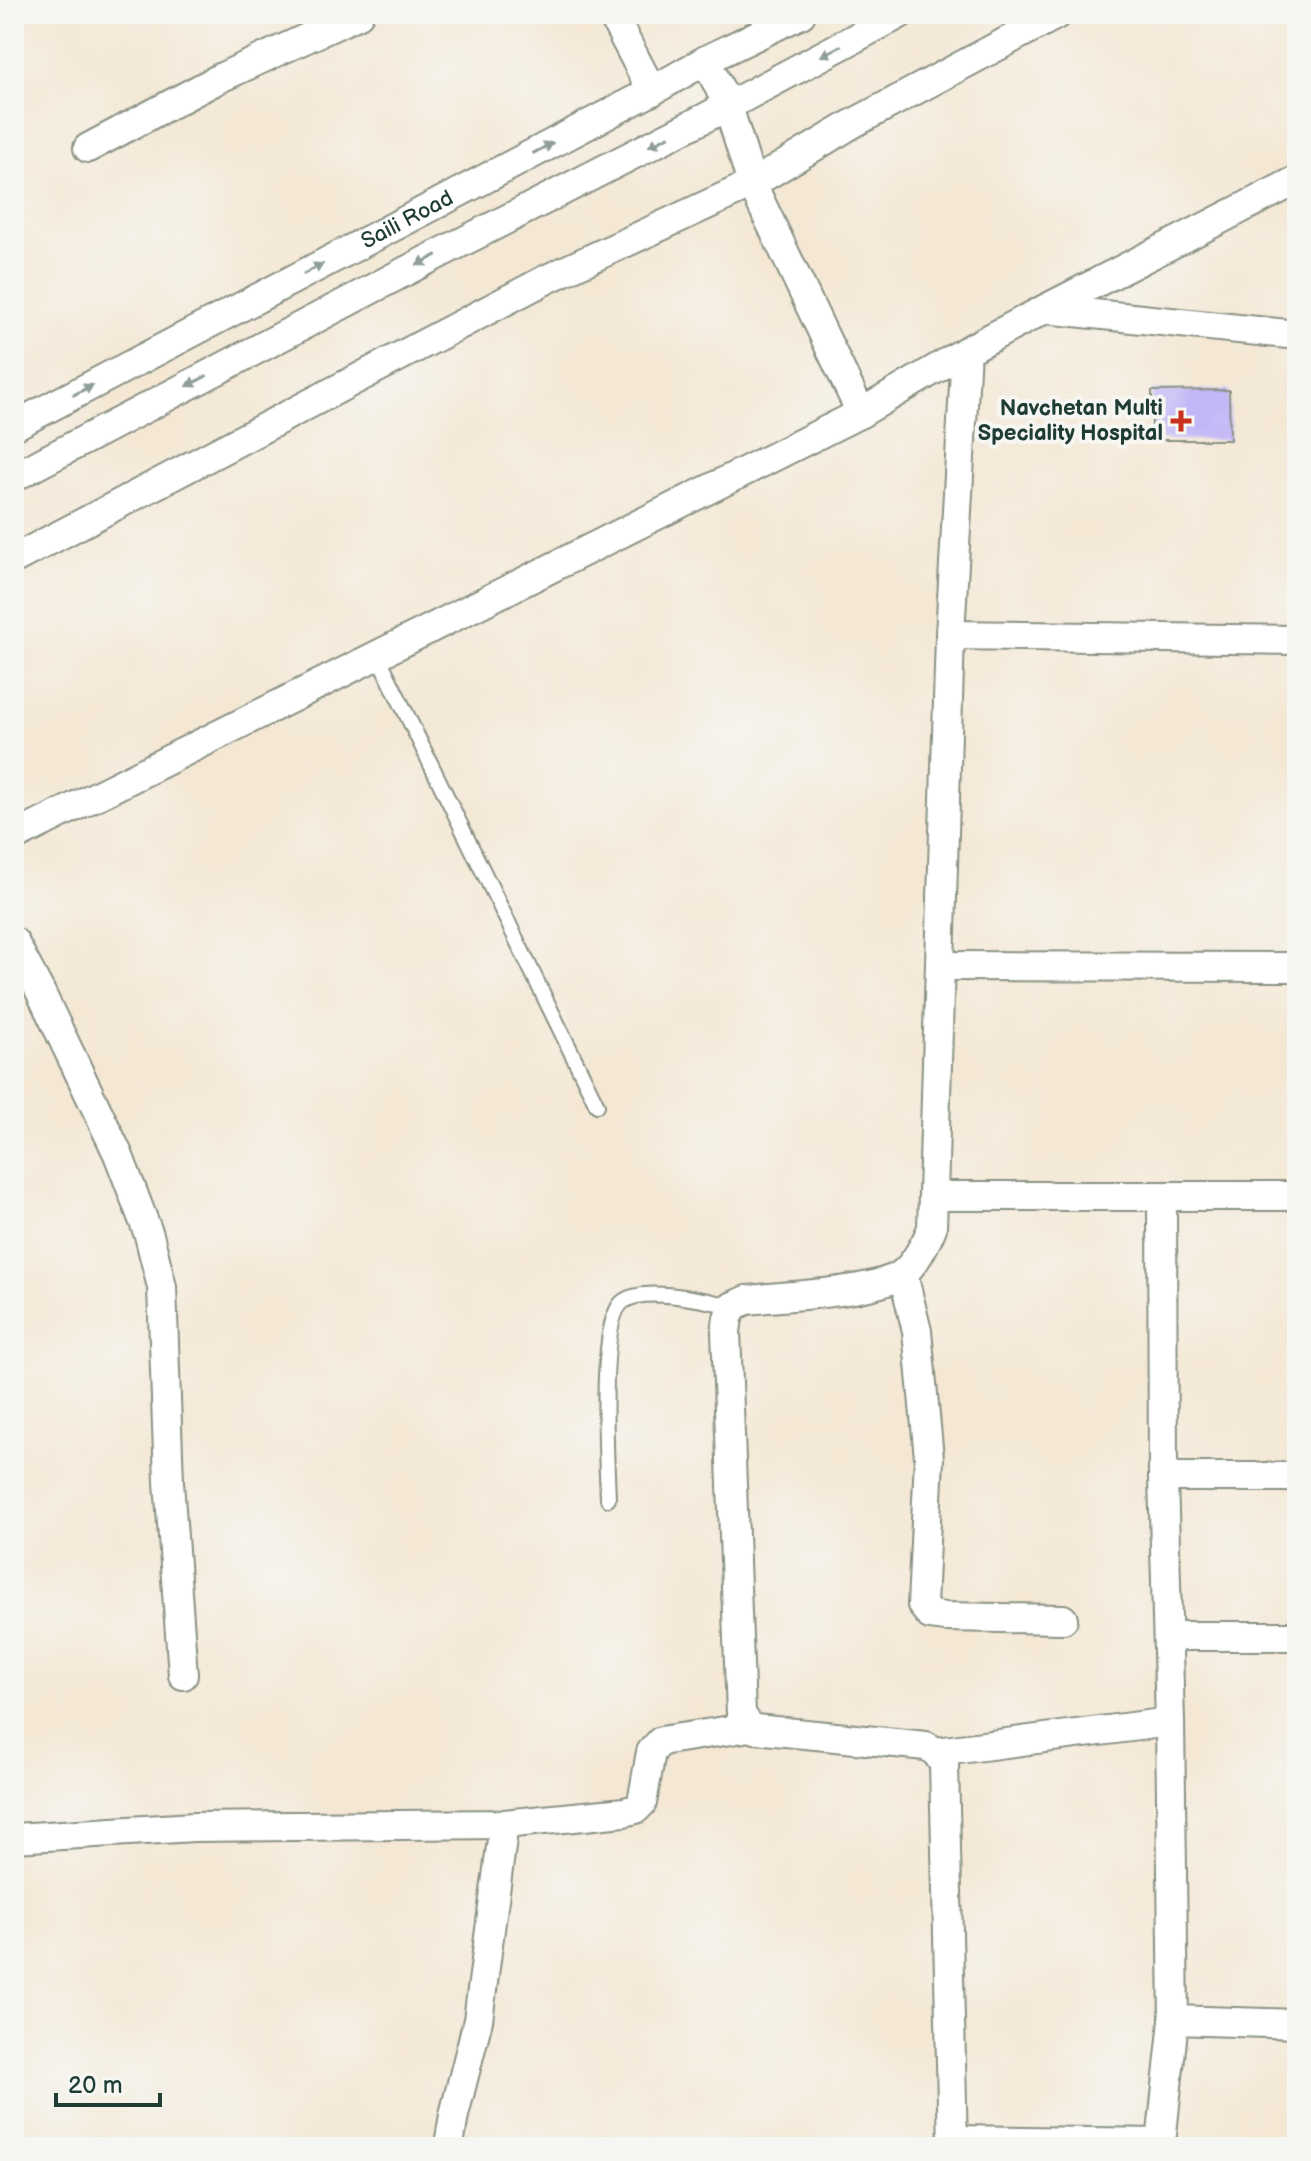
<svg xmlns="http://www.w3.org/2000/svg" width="1311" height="2161" font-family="'Balsamiq Sans',sans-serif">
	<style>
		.building { fill: #c3b7f7 }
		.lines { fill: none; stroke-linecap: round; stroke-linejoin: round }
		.lane-casing { stroke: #8a9284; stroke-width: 18 }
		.street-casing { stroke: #8a9284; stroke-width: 32 }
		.lane { stroke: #fff; stroke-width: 14 }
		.street { stroke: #fff; stroke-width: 28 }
		.oneway { fill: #8f9e9a }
		.poi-dot { fill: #c8321e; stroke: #f6f6f2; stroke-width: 3 }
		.labels { text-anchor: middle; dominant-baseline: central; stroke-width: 8; stroke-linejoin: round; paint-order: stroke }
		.street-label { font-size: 22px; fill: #1f3d34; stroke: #f6f6f2 }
		.poi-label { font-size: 22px; font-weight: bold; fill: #1f3d34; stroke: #f6f6f2; text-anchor: end }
	</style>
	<rect width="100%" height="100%" fill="#f6f6f2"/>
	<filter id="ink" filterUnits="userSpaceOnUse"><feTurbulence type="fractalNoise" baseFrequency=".0125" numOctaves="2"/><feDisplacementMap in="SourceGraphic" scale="16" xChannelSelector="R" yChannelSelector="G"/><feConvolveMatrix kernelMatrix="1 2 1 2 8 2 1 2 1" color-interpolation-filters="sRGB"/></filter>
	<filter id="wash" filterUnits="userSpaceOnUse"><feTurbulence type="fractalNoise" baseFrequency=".006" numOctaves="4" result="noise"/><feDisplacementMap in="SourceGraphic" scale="32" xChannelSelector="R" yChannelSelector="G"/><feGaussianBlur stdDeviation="1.8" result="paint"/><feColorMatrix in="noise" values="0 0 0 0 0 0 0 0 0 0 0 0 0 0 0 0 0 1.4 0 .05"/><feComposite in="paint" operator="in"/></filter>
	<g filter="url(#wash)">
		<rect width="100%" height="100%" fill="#f4e8d5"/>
		<g id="blocks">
			<path class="building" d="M1229,390L1230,440H1152V391Z"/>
		</g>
	</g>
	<g filter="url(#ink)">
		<use href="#blocks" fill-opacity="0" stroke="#8a9284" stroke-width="2"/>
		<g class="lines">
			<defs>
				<g id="lane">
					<path d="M378,656L597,1105"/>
					<path d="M608,1499C607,1464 597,1318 624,1301C646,1286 707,1301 733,1306"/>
				</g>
				<g id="street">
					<path d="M612,14L652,91"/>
					<path d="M706,60L728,106L752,184L861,413"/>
					<path d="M88,148L220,78L359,14"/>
					<path d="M1045,309L1297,335"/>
					<path id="s1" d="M14,426L652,91L706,60L801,14"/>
					<path d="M14,477L427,260L728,106L900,14"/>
					<path d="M14,559L547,279L752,184L852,124L1058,14"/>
					<path d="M950,635L1297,640"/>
					<path d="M14,837L861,413L966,351L1045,309L1297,180"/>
					<path d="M14,942L40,991L118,1154L149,1235L162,1287L169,1482L183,1675"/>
					<path d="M940,966L1297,967"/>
					<path d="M933,1196H1297"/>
					<path d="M903,1274L917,1331L929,1458L922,1605L930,1615L945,1617L1063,1619"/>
					<path d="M1163,1477H1297"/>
					<path d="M1168,1636H1297"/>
					<path d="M750,1727L741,1714L726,1332L728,1318L733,1306L747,1300C783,1296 874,1293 902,1274C914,1266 927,1241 932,1228L950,635L966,351"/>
					<path d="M936,1752L1170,1722"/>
					<path d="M14,1838L194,1827L504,1824L624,1812L636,1809L642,1803L651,1752L661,1741L750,1727L755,1729L926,1746L936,1752L944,1764L953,2147"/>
					<path d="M1174,2020L1297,2024"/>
					<path d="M953,2140L1161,2143V2147"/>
					<path d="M1161,2143L1174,2020L1170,1722L1163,1477L1162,1196"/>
					<path d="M450,2147V2139L454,2115L478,2020L504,1824"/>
				</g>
			</defs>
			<use href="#lane" class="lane-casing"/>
			<use href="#street" class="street-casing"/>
			<use href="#lane" class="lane"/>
			<use href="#street" class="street"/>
		</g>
		<defs><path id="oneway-solid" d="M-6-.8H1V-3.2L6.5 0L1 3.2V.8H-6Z" transform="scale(2)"/></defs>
		<g class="oneway">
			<use href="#oneway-solid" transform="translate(831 51) rotate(152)"/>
			<use href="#oneway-solid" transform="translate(659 141) rotate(153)"/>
			<use href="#oneway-solid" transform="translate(543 148) rotate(-28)"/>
			<use href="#oneway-solid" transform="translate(427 260) rotate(153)"/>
			<use href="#oneway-solid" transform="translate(313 269) rotate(-28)"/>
			<use href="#oneway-solid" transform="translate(197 381) rotate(152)"/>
			<use href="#oneway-solid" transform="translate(83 390) rotate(-28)"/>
		</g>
	</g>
	<path class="poi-dot" d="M1177 409h8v8h8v8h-8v8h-8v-8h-8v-8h8z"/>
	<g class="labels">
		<g class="street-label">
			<text stroke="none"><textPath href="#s1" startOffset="444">Saili Road</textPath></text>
		</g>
		<g class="poi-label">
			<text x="1163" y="408">Navchetan Multi<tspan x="1163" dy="25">Speciality Hospital</tspan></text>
		</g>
	</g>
	<rect width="1311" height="2161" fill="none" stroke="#f6f6f2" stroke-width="48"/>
	<path d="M56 2093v12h104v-12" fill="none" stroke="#1f3d34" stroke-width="4"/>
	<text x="68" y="2093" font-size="24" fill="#1f3d34" stroke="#f6f6f2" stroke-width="6" paint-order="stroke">20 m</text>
</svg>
